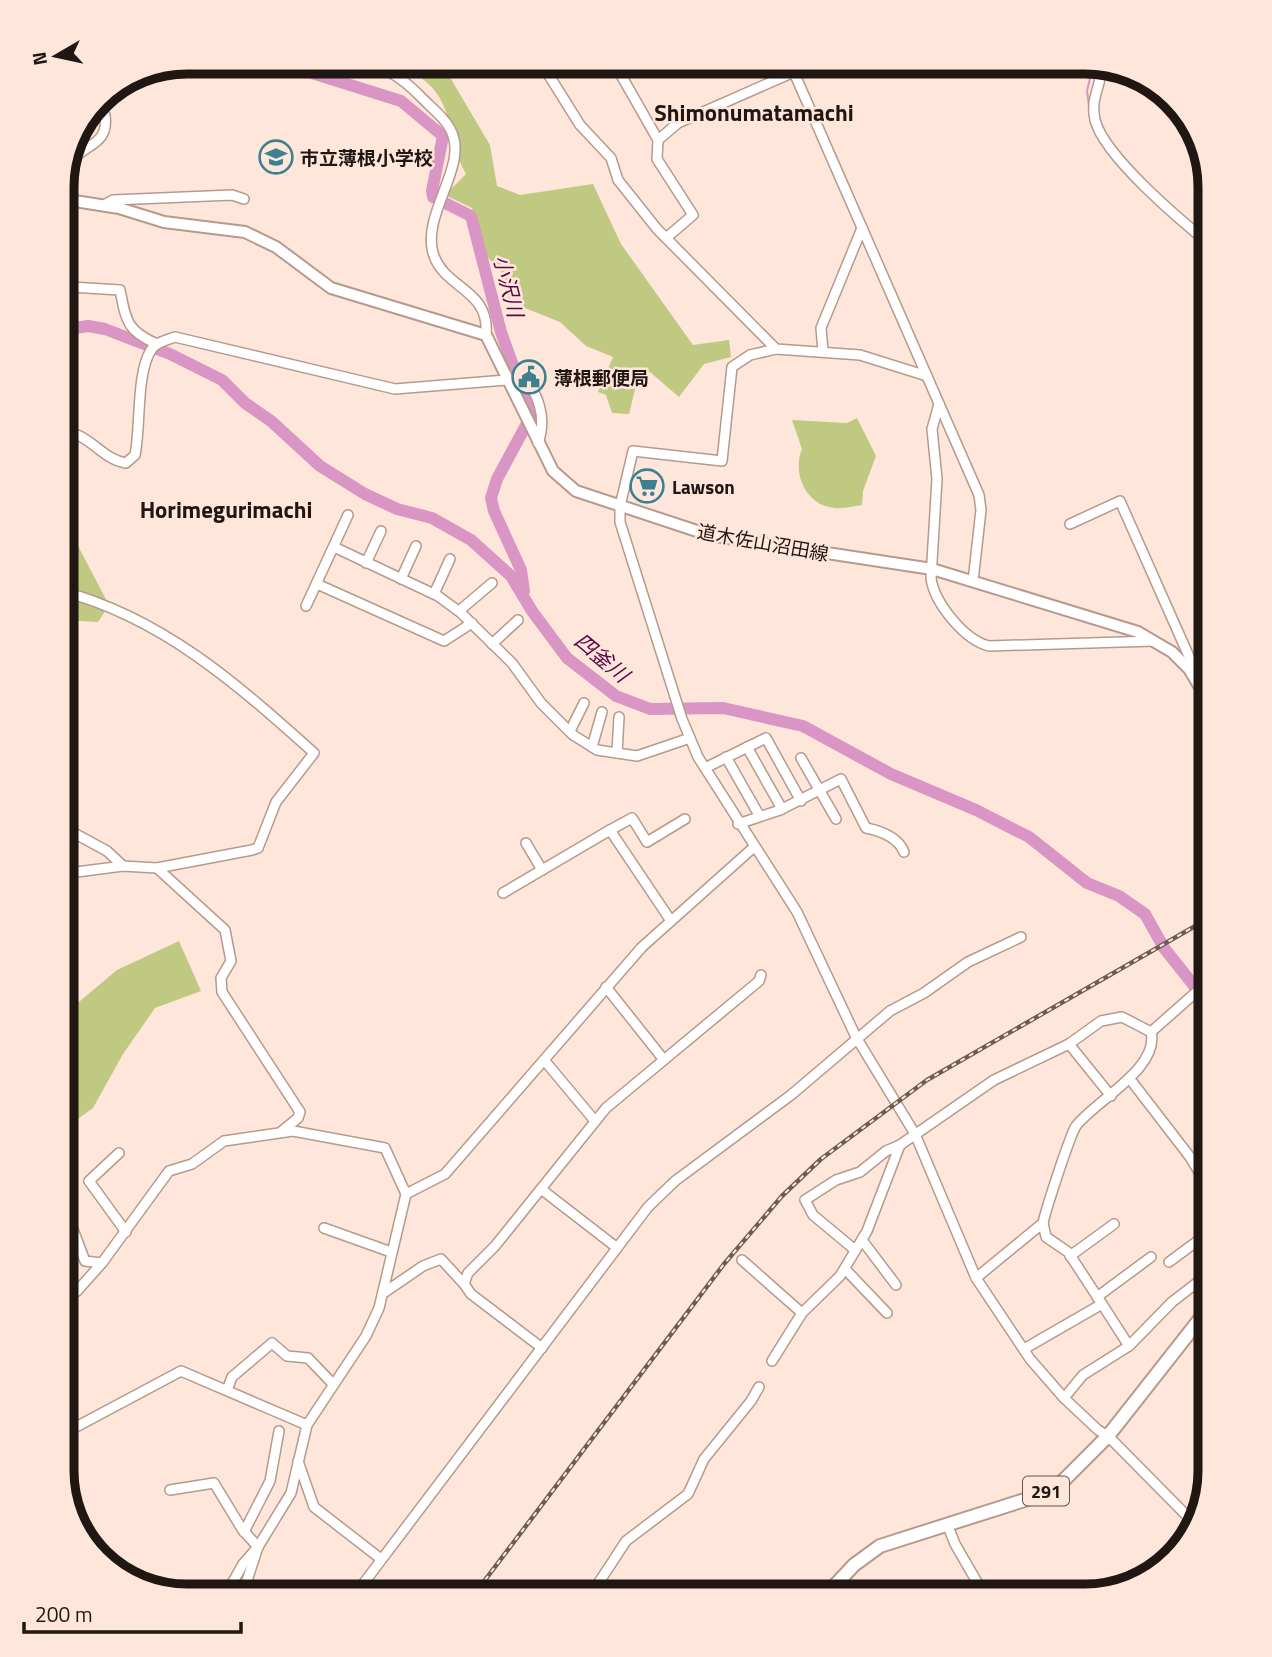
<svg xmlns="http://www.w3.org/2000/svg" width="1272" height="1657" font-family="'Titillium Web','Noto Sans JP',sans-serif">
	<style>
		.green { fill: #bfc982 }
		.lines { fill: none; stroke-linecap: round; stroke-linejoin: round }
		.stream { stroke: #d995c4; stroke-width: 2 }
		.river { stroke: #d995c4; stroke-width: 12 }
		.minor-casing { stroke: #b69a8c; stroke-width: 12 }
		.major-casing { stroke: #b69a8c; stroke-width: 14 }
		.highway-casing { stroke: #b69a8c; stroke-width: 16 }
		.minor { stroke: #fff; stroke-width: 9 }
		.major { stroke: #fff; stroke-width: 10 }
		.highway { stroke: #fff; stroke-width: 12 }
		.rail-casing { stroke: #6b5c55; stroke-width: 4.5 }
		.rail { stroke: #ffe6db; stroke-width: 2; stroke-dasharray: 5; stroke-linecap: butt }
		.labels { text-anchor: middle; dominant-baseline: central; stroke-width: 5; stroke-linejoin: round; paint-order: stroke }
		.shield { fill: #ffe6db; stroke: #64554e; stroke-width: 2 }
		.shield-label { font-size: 18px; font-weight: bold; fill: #211712 }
		.poi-label { font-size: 19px; font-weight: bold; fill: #211712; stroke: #ffe6db; text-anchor: start }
		.street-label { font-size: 19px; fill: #211712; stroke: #ffe6db }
		.water-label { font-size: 21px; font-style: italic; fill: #590748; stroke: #ffe6db }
		.quarter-label { font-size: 23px; font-weight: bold; fill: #211712; stroke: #ffe6db }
		.rim { fill: none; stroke: #211712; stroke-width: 9 }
	</style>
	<rect width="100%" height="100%" fill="#ffe6db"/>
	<g class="green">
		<path d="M423,62L448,74L490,145L497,186L520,195L593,184L621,244L693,345L729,340L731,357L704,364L679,397L650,372L638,377L629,414L612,413L606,395L598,392L613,357L586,346L560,322L510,302L500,269L481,251L472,208L445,195L466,174C451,148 454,116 435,91C429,83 418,76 410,69Z"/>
		<path d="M857,418L876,456L863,491L862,505C854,506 843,509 834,508C805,505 792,472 802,449L792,420L847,423Z"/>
		<path d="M77,544L109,605L98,622L61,620V548Z"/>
		<path d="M179,941L201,991L155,1008L123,1054L93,1108L61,1131V1017L117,970Z"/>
	</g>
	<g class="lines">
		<g class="stream">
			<path d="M1090,115L1087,91L1094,62"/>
			<path d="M1179,224L1188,231"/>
		</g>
		<g class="river">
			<path d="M305,61L312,73L401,101L443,136L432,191L433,197L471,216L501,332L531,416L497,479L491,498L494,511L521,570L524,591"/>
			<path d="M62,330L88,326L105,329L170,354L222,380L245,403L271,421L320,466L365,494L397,509L432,518L471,540L511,576L532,611L567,658L616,696L650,709L723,708L803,726L891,774L976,810L1029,837L1087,883L1119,896L1145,914L1164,948L1211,1007"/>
		</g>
		<defs>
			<g id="minor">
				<path d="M244,61L246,68"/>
				<path d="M350,61C386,67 399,74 424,100C434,110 447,120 452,133C467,167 422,214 433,253C444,290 490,288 486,335"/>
				<path d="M540,61L580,125L611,158L618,180L657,229L776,349L860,355L927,376"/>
				<path d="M613,61L658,140"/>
				<path d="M789,61L979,495L981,510L973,581"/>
				<path d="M1099,63C1105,84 1089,95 1095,120C1104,156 1181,221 1211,245"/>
				<path d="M62,180C64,173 67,164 73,159C89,143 109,143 105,115L85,117"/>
				<path d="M104,205L113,200L232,195L244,199"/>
				<path d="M666,238L693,215L657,159L658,140L678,123L794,72"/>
				<path d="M62,257L71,287L120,290C126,321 127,331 157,344"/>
				<path d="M776,349L750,355L732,367L722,461L633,451L620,506V522L682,719L698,757L797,912L856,1037L915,1134L976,1278L1030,1359L1064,1398L1098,1430L1108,1436L1196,1525"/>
				<path d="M823,351L821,328L862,228"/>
				<path d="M939,404L932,429L937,479L931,578C934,602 964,640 989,646L1154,641"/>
				<path d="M61,432C89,431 100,459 126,463L135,455C141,426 136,374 151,350C156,342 167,340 175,337L395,389L506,380L533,390C542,407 545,424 538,443"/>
				<path d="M1070,524L1120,501L1191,661L1189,669"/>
				<path d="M334,547L438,596L461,613L512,663L541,703L573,735L597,750L637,756L690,738"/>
				<path d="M366,563L381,531"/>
				<path d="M401,579L416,546"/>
				<path d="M317,584L444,641L472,623"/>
				<path d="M434,594L450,559"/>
				<path d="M306,606L348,515"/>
				<path d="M459,611L492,583"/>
				<path d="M492,644L518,620"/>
				<path d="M570,731L584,703"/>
				<path d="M592,747L602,712"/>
				<path d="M747,747L782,809"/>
				<path d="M617,753L619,717"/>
				<path d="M726,757L759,815"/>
				<path d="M801,758L836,819"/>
				<path d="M705,768L766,738L801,801"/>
				<path d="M738,824L780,810L841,779L866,828C881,831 898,837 904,852"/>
				<path d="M61,826L107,851L123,866"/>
				<path d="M610,830L632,818L647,842L685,819"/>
				<path d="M526,843L542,870"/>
				<path d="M157,868L225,930L231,961L221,978L222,992L300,1112L298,1118L282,1131"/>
				<path d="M61,874L123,866L157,868L252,850L258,848L276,802L314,753C238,685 162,617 61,591"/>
				<path d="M503,893L610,830L671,921"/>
				<path d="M606,987L664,1060"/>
				<path d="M1069,1044L1111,1096"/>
				<path d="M544,1060L595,1121"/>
				<path d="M1133,1083L1190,1157L1211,1192"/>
				<path d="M119,1153L89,1181L126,1232"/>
				<path d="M541,1189L616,1247"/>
				<path d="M61,1198L85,1261L102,1263"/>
				<path d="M324,1228L391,1252"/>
				<path d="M862,1240L896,1285"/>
				<path d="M855,1250L813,1215L805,1200L836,1180L860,1172L886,1151L900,1145"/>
				<path d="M1070,1256L1114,1224"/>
				<path d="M742,1260L802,1313"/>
				<path d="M1169,1262L1211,1231"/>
				<path d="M845,1269L887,1313"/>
				<path d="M976,1278L1043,1223C1046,1209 1070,1135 1076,1126C1095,1101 1160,1068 1151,1032L1211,979"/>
				<path d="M385,1292L423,1266L441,1259L464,1284"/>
				<path d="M1097,1297L1151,1257"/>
				<path d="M61,1302L77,1291L102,1263L169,1171L192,1164L224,1141L293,1131L385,1148L406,1194"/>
				<path d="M1102,1304L1129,1346L1172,1302L1211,1272"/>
				<path d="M542,1348L471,1294L464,1284L468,1273L495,1246L606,1108L759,981L761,975"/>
				<path d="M1024,1349L1102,1304L1068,1252L1046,1237L1043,1223"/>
				<path d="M772,1361L802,1313L840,1276L867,1231L900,1145L994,1080L1069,1044L1101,1021L1122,1017L1151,1032"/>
				<path d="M227,1390L232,1377L272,1343L287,1356L308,1358L332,1383"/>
				<path d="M1064,1398L1083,1375L1129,1346"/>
				<path d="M61,1435L181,1371L307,1425"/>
				<path d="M298,1461L314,1507L381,1559"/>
				<path d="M170,1490L214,1483L242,1529L258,1547L243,1564L225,1596"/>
				<path d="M1189,1518L1199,1514"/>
				<path d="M947,1524L955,1544L985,1596"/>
				<path d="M244,1532L270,1481L279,1431"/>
				<path d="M242,1596L258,1547L291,1493L307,1425L366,1336L379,1308L406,1194L445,1174L642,947L754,847"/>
				<path d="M354,1596L648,1207L675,1181L791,1095L890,1011L924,993L968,962L1021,937"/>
				<path d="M590,1596L626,1541L688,1494L704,1459L751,1401L759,1387"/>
			</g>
			<path id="major" d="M62,199L119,208L164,222L245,232L276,247L331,288L486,335L553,471L576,491L709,535L932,569L1138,632L1172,652L1189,669L1211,706"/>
			<path id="highway" d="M825,1596L854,1565L880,1546L1034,1497L1063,1481L1108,1436L1211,1305"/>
		</defs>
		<use href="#minor" class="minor-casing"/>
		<use href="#major" class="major-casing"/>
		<use href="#highway" class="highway-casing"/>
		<use href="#minor" class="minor"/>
		<use href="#major" class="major"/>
		<use href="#highway" class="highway"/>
		<defs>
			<path id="rail" d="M473,1596L724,1264L782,1196L821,1159L927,1080L1211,917"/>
		</defs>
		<use href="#rail" class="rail-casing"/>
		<use href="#rail" class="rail"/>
	</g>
	<defs>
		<symbol id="school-ring" viewBox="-11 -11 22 22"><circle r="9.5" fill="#ffe6db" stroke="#3e8091" stroke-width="1.5"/><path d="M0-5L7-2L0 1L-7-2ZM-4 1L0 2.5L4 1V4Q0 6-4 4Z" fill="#3e8091"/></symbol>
		<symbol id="civic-ring" viewBox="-11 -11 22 22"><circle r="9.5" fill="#ffe6db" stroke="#3e8091" stroke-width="1.5"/><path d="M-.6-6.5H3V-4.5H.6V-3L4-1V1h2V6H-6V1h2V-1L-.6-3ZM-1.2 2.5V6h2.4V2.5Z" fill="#3e8091"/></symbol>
		<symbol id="supermarket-ring" viewBox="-11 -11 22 22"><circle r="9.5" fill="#ffe6db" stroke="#3e8091" stroke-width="1.5"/><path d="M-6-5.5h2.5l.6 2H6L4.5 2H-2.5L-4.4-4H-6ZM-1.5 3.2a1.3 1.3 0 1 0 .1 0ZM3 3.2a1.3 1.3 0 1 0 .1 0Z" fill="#3e8091"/></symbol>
	</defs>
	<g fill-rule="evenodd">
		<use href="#school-ring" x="257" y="138" width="38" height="38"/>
		<use href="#civic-ring" x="510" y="358" width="38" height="38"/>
		<use href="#supermarket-ring" x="628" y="467" width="38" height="38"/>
	</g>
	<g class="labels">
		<rect class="shield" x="1023" y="1476.5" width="46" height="29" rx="5"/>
		<g class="shield-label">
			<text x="1046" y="1491">291</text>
		</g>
		<g class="poi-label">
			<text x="300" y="157">市立薄根小学校</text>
			<text x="554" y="377">薄根郵便局</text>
			<text x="672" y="486">Lawson</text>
		</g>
		<g class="street-label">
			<text transform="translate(763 542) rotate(10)">道木佐山沼田線</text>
		</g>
		<g class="water-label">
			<text transform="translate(509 286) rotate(76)">小沢川</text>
			<text transform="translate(602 657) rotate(40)">四釜川</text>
		</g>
		<g class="quarter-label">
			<text x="754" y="112">Shimonumatamachi</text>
			<text x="226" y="509">Horimegurimachi</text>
		</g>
	</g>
	<path d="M0 0H1272V1657H0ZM187 74H1085A113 113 0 0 1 1198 187V1471A113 113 0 0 1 1085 1584H187A113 113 0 0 1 74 1471V187A113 113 0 0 1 187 74Z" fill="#ffe6db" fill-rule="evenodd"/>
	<path class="rim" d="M187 74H1085A113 113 0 0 1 1198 187V1471A113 113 0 0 1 1085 1584H187A113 113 0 0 1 74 1471V187A113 113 0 0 1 187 74Z"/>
	<g transform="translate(56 56) rotate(261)" stroke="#ffe6db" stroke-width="5" paint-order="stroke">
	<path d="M0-5L12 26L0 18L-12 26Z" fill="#211712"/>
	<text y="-10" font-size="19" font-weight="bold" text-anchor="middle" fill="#211712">N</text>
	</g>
	<path d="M24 1622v10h217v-10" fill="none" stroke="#211712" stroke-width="3.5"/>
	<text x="35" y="1622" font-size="21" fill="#211712" stroke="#ffe6db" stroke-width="5" paint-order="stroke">200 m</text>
</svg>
